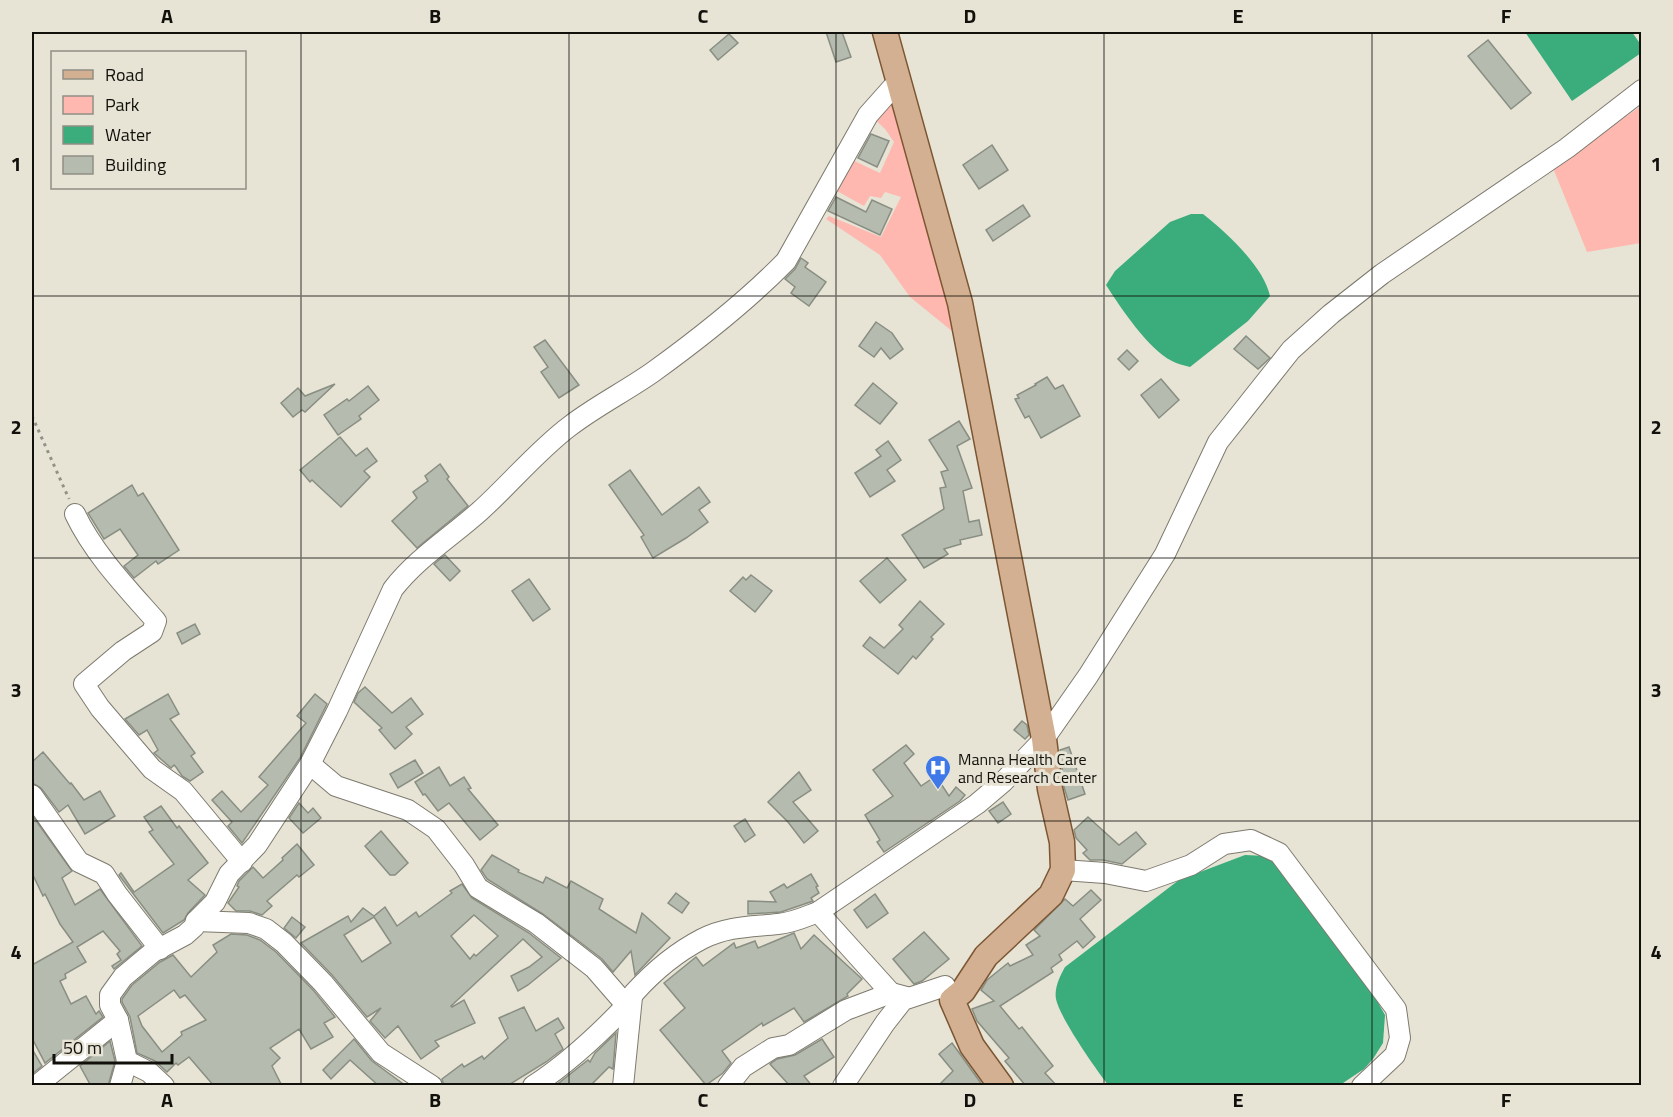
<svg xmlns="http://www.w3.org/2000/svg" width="1673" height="1117" font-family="'Titillium Web',sans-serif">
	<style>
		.green { fill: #ffb8af }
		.water { fill: #3bac7b }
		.building { fill: #b5bbaf; stroke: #898e83; stroke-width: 1.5; fill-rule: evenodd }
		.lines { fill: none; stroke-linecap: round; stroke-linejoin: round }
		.minor-casing { stroke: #7d7a6e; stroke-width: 22 }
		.major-casing { stroke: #7c5632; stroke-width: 27 }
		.path { stroke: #939086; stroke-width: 3; stroke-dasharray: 3 4.5; stroke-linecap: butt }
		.minor { stroke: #fff; stroke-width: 20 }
		.major { stroke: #d3b091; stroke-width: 24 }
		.grid { fill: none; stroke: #11100b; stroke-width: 1.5; stroke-opacity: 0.55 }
		.labels { text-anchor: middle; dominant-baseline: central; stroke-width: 6; stroke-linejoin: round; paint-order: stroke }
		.poi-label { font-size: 16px; fill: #11100b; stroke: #e7e4d6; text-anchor: start }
		.neatline { fill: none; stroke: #11100b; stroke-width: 2 }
		.grid-label { font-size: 20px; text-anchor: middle; font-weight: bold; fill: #11100b }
	</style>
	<rect width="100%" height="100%" fill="#e7e4d6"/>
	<g class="green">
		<path d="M881,96L899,101L963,340L910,297L880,255L826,219L829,216L881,237L901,197L885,192L881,198L870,196L864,206L835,190L848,158L880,173L894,142L885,129L867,112Z"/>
		<path d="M1641,106V243L1587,252L1553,168Z"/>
	</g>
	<g class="water">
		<path d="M1525,32H1632L1641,45V53L1572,101Z"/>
		<path d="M1191,214H1203C1226,232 1264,267 1270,296L1248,321L1190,367C1184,365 1177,364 1172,361C1148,349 1121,308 1106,285L1115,271L1170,222Z"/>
		<path d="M1245,855L1266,856L1281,865L1367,983L1385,1015L1383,1043L1373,1059L1364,1069L1340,1085H1108C1095,1068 1060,1018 1056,999C1054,988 1060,976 1065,967L1179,880Z"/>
	</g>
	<g class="building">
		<path d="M826,32H842L851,57L836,62Z"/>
		<path d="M729,34L738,43L718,60L710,50Z"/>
		<path d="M1488,40L1531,93L1511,109L1468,56Z"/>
		<path d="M871,134L889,141L877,167L858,158Z"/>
		<path d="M992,145L1008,170L979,189L963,165Z"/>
		<path d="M836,197L866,212L872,200L892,209L880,235L828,211Z"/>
		<path d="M1023,205L1030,216L993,241L986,230Z"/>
		<path d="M801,258L808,263L805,267L826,282L809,306L791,293L795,287L785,279L795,269Z"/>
		<path d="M876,322L892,333L903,349L890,359L881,348L874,357L859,346Z"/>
		<path d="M1246,336L1270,358L1258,369L1234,349Z"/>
		<path d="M545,340L579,385L559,398L541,372L548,367L534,347Z"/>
		<path d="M1127,350L1138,361L1129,370L1118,359Z"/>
		<path d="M1047,377L1055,389L1063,385L1080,416L1041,438L1029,416L1025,418L1015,399L1019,398L1017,395L1036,385L1035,384Z"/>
		<path d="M1161,379L1179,400L1159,418L1141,395Z"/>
		<path d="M873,383L897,403L880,424L855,405Z"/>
		<path d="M335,384L305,412L302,410L293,417L281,403L298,388L305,396Z"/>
		<path d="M368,386L379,400L359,416L361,419L338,435L324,415L347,399L349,401Z"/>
		<path d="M959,421L970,439L957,446L972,488L963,491L969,522L979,520L982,535L960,540L961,544L944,549L948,554L924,568L902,535L944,509L940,488L946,487L941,472L948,470L929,440Z"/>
		<path d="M340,437L356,456L367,448L377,461L364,471L370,477L341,507L312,480L310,482L300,470Z"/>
		<path d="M888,441L901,460L887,470L895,481L870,497L855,473L881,456L876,450Z"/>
		<path d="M440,464L449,477L447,479L468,506L417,548L392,521L417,498L413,492L428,481L425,476Z"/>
		<path d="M630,470L662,515L699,487L710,502L699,510L708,522L686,538L653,558L641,537L644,535L609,485Z"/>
		<path d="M132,485L138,496L143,493L179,550L158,564L156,561L134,578L124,566L138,555L120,529L104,539L88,513Z"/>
		<path d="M445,555L460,571L450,581L434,564Z"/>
		<path d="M887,558L906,580L880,603L860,581Z"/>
		<path d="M751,575L772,591L755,612L730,591L743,577L746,580Z"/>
		<path d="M529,579L550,609L533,621L512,591Z"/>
		<path d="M920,601L944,624L931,637L933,639L916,659L913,656L898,674L863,646L870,637L884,648L903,629L899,625Z"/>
		<path d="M195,624L200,634L182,644L177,633Z"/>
		<path d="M365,687L392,713L411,698L423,714L406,727L412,734L395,749L379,730L382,728L354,702L358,693Z"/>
		<path d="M168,694L179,714L170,719L195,753L191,756L203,772L190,781L182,776L176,767L174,765L171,768L154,753L158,750L147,730L139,735L125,719Z"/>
		<path d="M315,694L327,704L300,758L242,843L228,826L232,822L212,800L222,791L241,812L268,785L259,777L306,723L297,716Z"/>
		<path d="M1022,721L1027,725L1029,735L1025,739L1014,730Z"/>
		<path d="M906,745L914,754L904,763L921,786L936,776L949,796L956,787L965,795L960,801L884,852L877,842L880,840L865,815L893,796L873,770Z"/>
		<path d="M1069,747L1085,794L1068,800L1064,787L1060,750Z"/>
		<path d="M43,752L70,784L71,783L84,800L100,791L115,816L85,834L68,805L59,812L41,788L32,783V762Z"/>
		<path d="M415,760L423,773L398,788L390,774Z"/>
		<path d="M439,767L450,786L464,777L471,788L468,789L498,825L480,840L449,803L438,811L425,794L423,795L415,782Z"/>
		<path d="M799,772L811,790L793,802L818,831L804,843L788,822L768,802Z"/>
		<path d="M1003,802L1011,814L998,823L989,811Z"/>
		<path d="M299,803L308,813L313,808L321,818L303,833L289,818Z"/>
		<path d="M161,806L177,828L179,826L208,863L188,880L205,895L188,913L184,920L163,933L119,875L121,873L134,892L174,864L149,832L153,830L144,817Z"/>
		<path d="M32,815L72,871L62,878L75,905L100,889L142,946L114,969L112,966L121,960L117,954L120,951L103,931L77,947L86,962L65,974L66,978L60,981L71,1004L86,996L96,1014L99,1011L103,1017L45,1063L32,1038V965L73,942L60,924L45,894L43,896L32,873Z"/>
		<path d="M1088,817L1119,845L1136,832L1146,844L1122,864L1103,860H1090L1083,853L1087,850L1076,838L1074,830Z"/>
		<path d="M745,819L755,835L745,842L734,826Z"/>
		<path d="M381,831L408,863L395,875H390L365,846Z"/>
		<path d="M297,844L314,865L299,877L297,875L267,901L272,906L262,915L250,911H236L228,903L239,887L237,886L239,881L253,867L263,878L283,860L282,858Z"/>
		<path d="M492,855L519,870L518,872L543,883L546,877L567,888L571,881L603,899L599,909L636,933L642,913L670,938L635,975L631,951L613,972L602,959L543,914L487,879L481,870Z"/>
		<path d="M811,874L818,886L816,887L819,893L811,898L813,901L781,912L748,914V901L776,902L770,892L784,884L787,888Z"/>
		<path d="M462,884L472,898L529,933L561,958L528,985L518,991L511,976L529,967L542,957L523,939L451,1006L452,1007L464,1000L475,1023L435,1041L439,1046L421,1059L398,1026L385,1038L370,1021L381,1008L367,1017L332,975L301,943L348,916L351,922L363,908L374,916L385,907L397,926L416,912L419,917L452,893L450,891ZM474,915L498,936L476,956L474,954L470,959L451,936ZM374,917L391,943L362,962L344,935Z"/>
		<path d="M1091,890L1101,900L1080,919L1095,937L1083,948L1077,941L1059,955L1062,960L1051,968L1053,972L1000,1006L1019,1029L1022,1027L1053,1066L1045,1073L1057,1086H1026L1005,1061L1009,1058L977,1021L972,1009L994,1001L981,990L987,980L1008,963L1010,966L1033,955L1026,945L1040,936L1034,930L1065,899L1073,906Z"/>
		<path d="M676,893L689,903L682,913L668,903Z"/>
		<path d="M875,894L888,913L867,928L854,910Z"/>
		<path d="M292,917L305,927L296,938L284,928Z"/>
		<path d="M924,932L949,959L922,981L914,984L893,959Z"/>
		<path d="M794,933L801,949L814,935L862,979L847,994L848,996L804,1022L794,1008L763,1026L762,1023L722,1051L731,1063L723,1073L706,1085L660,1030L685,1008L664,983L696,957L703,966L734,943L736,948L755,941L758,948Z"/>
		<path d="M231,934L247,935L260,940L276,952L314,991L335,1017L324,1023L333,1037L311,1049L299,1029L270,1048L280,1058L272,1066L282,1086H214L189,1057L178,1065L176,1063L167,1072L155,1061L137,1053L130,1017L122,1002V999L132,985L160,962L173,955L191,977L217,952L213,945ZM174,990L180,998L185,995L206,1020L181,1032L182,1035L162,1052L142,1026L138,1016Z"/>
		<path d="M524,1007L536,1031L558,1018L564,1028L555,1034L563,1049L546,1062L507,1086H444L442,1079L462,1064L464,1067L482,1056L484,1059L508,1038L499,1018Z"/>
		<path d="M616,1033L613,1069L609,1067L590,1086H555L588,1060L590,1062L595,1053Z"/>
		<path d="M354,1039L372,1061L406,1086H379L350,1060L331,1079L323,1070Z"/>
		<path d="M822,1039L834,1057L804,1076L812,1086H790L770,1064L777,1059L795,1055Z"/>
		<path d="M110,1041L115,1061L108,1086H91L80,1066Z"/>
		<path d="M952,1043L960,1054L983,1086H938L953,1071L939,1054Z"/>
		<path d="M32,1049L42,1066L32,1074Z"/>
	</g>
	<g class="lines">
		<defs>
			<g id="minor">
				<path d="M75,514C94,554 127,588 156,621L152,632L123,651L84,684L100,708L152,769L183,791L242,862"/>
				<path d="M310,764L336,786L408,810L436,829L464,865L478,888L536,923L594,968L627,1006"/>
				<path d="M32,795L79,862L104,874L117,894L160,949"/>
				<path d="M1063,870L1105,873L1146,881L1191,865L1224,844L1251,840L1279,853L1396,1009L1400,1038L1395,1055L1362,1086"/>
				<path d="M818,912L891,993"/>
				<path d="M196,921L249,923L266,929L284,943L323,983L381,1053L432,1086"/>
				<path d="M127,1061L149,1072L164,1086"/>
				<path d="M36,1086L118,1020"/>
				<path d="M120,1086L127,1061L118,1020L110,1005V995L123,977L153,952L185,935L194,927L196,921L215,902L229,874L257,845L310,764L337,711L393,589C417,558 451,537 480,511C510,484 539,449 570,426C596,406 626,391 653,372C700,338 746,302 786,261L868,115L892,88L900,87"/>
				<path d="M533,1086C567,1064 596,1037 624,1008C628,1004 630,998 634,993C653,972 677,952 702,939C728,926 751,927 778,924C792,923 805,917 818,912L977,804L1003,782L1044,739L1088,676L1165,554L1218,442L1291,350L1331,314L1382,274L1567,148L1642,90"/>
				<path d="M623,1086L632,997"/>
				<path d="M728,1086L743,1067L773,1048L789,1045L846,1010L891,993L906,997"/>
				<path d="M843,1086L885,1023L903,1000L945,986L952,1000"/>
			</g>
			<path id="major" d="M885,32L960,303L1044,739L1050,789L1062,842L1063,870L1051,895L986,956L963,991L952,1000L972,1046L1001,1086"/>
		</defs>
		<use href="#minor" class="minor-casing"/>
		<use href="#major" class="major-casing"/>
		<path class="path" d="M32,416L69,499"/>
		<use href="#minor" class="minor"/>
		<use href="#major" class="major"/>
	</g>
	<path class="grid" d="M301,32V1086M569,32V1086M836,32V1086M1104,32V1086M1372,32V1086M32,296H1642M32,558H1642M32,821H1642"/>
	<defs>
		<symbol id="hospital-pin" viewBox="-11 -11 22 30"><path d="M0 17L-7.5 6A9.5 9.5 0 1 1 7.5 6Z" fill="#3f78e8" stroke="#e7e4d6"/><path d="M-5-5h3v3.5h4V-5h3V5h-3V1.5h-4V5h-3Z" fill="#fff"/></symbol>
	</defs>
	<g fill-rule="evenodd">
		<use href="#hospital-pin" x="923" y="753" width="30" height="40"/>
	</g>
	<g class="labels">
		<g class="poi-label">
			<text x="958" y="759">Manna Health Care<tspan x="958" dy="18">and Research Center</tspan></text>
		</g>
	</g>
	<rect width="1673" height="1117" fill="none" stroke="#e7e4d6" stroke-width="66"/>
	<rect x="51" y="51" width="195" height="138" fill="#e7e4d6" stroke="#918f85" stroke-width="1.5"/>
	<rect x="63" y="70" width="30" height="9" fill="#d3b091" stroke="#918f85" stroke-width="1.5"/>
	<text x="105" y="81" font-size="18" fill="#11100b">Road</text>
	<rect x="63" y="96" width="30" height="18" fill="#ffb8af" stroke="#918f85" stroke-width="1.5"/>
	<text x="105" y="111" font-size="18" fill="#11100b">Park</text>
	<rect x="63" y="126" width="30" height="18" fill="#3bac7b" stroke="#918f85" stroke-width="1.5"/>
	<text x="105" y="141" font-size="18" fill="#11100b">Water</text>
	<rect x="63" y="156" width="30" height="18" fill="#b5bbaf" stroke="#918f85" stroke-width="1.5"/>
	<text x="105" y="171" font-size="18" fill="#11100b">Building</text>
	<path d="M54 1054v9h118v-9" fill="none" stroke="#11100b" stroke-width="3"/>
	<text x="63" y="1054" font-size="18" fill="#11100b" stroke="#e7e4d6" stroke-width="4.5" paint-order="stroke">50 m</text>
	<rect x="33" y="33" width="1607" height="1051" class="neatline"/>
	<g class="grid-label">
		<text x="167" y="23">A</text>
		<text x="435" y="23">B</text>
		<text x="703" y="23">C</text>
		<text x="970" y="23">D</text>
		<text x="1238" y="23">E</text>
		<text x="1506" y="23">F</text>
		<text x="16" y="171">1</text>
		<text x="1656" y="171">1</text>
		<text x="16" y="434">2</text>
		<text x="1656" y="434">2</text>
		<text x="16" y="697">3</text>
		<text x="1656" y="697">3</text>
		<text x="16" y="959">4</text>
		<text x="1656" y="959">4</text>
		<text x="167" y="1107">A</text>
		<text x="435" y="1107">B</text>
		<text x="703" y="1107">C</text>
		<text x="970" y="1107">D</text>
		<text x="1238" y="1107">E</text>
		<text x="1506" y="1107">F</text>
	</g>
</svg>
